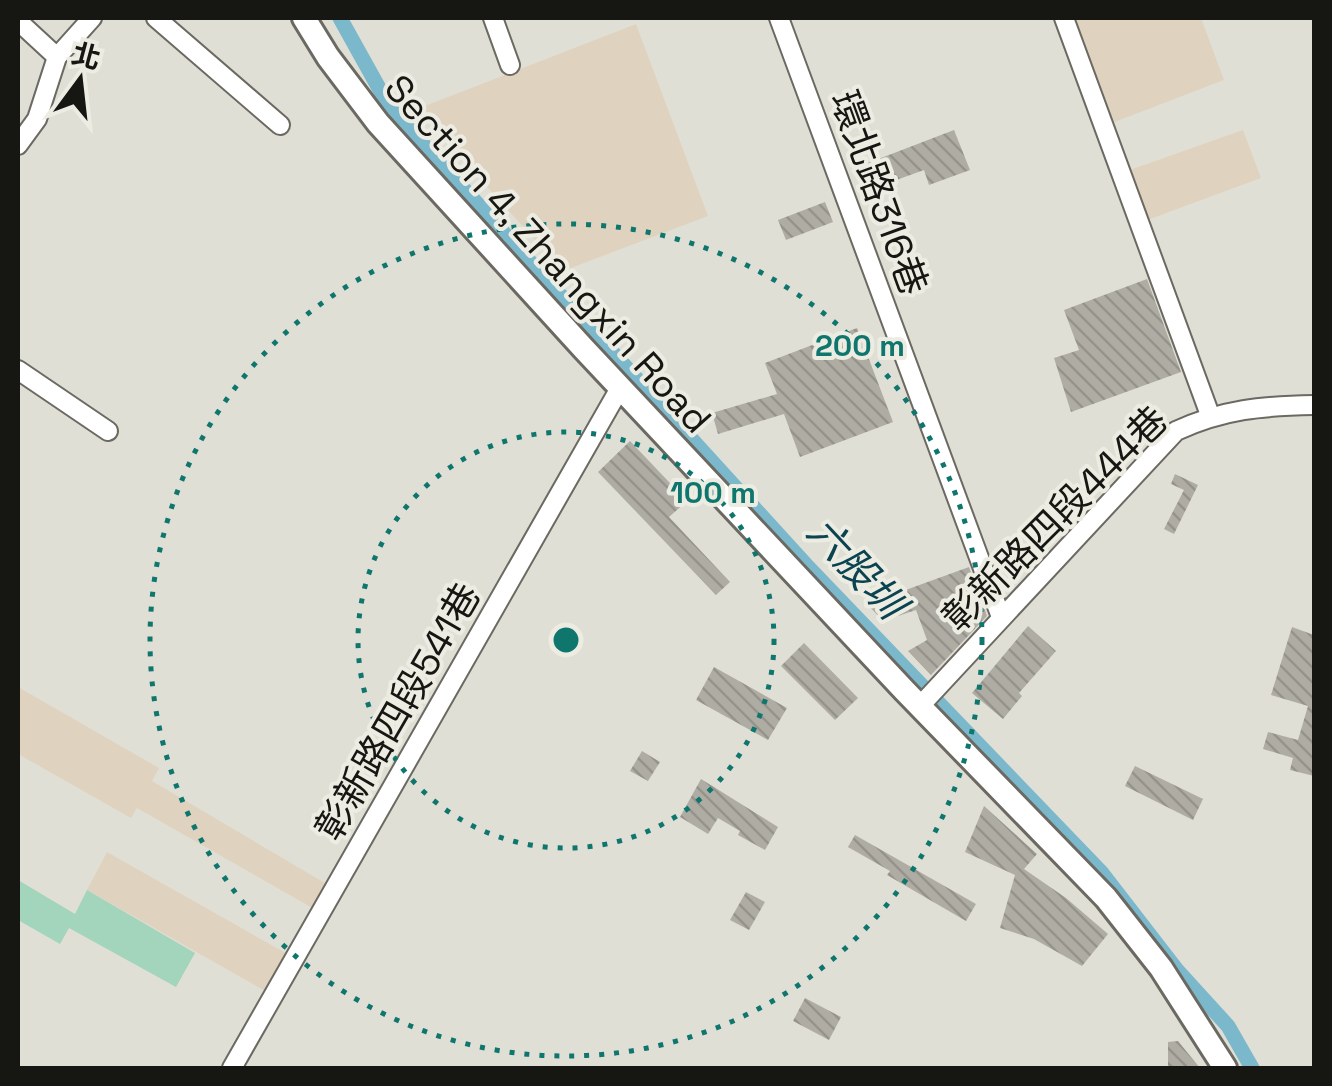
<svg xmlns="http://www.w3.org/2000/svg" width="1332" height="1086" font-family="'Space Grotesk','Noto Sans TC',sans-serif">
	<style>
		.industrial { fill: #dfd3bf }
		.green { fill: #a3d4bc }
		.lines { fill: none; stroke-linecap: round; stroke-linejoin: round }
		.canal { stroke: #7bb8cc; stroke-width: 15 }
		.building { fill: url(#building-back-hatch) }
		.street-casing { stroke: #6b6961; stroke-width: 22 }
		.secondary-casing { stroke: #6b6961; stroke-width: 28 }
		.street { stroke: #fff; stroke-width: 18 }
		.secondary { stroke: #fff; stroke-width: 22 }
		.ring { fill: none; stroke: #0f766e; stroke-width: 5; stroke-dasharray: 5 10 }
		.labels { text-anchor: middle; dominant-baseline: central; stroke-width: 8; stroke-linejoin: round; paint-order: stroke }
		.street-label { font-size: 38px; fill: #161612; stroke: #edece2 }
		.water-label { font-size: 40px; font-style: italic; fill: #0b4351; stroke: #edece2 }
		.centre { fill: #0f766e; stroke: #edece2; stroke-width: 5 }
		.ring-label { font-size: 30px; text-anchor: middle; font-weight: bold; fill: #0f766e; stroke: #edece2; stroke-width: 8; stroke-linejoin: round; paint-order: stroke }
	</style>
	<defs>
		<pattern id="building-back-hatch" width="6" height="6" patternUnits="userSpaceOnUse" patternTransform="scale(2.5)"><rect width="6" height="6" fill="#aeaca3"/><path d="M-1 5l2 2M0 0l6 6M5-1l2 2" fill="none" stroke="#95938b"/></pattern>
	</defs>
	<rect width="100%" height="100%" fill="#e0dfd5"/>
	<g class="industrial">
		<path d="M1072,18H1201L1224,80L1112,123Z"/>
		<path d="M636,24L708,216L563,271L417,109Z"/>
		<path d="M1243,130L1261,178L1142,222L1127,171Z"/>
		<path d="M18,687L159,768L152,781L330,886L316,910L137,808L131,818L18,754Z"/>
		<path d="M107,852L289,955L267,992L87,890Z"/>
	</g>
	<path class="green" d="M18,880L75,914L87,890L195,953L176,987L69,928L60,944L18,920Z"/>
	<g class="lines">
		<path class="canal" d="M340,18L390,108L809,568L1102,873L1177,970L1228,1026L1252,1068"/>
	</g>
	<g class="building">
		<path d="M954,130L970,170L929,185L924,170L877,187L868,163Z"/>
		<path d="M825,202L833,222L786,240L778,220Z"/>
		<path d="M1147,279L1181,372L1071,412L1054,358L1079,350L1064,310Z"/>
		<path d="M857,328L893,422L800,457L784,414L718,434L712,413L777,394L765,363Z"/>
		<path d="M630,441L687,501L669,517L730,582L716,595L598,472Z"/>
		<path d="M1175,474L1198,485L1174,534L1164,529L1184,490L1171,484Z"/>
		<path d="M969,567L987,616L931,675L908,651L927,640L916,610L883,621L867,604Z"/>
		<path d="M1028,626L1056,651L1019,693L1022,696L1003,719L972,693Z"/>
		<path d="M1292,627L1314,635V776L1290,770L1293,758L1263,749L1268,732L1298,740L1308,706L1271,695Z"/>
		<path d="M804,643L858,698L835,720L781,666Z"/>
		<path d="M714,667L787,708L768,740L696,700Z"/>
		<path d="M642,751L660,762L648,781L630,771Z"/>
		<path d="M1135,766L1203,799L1193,820L1125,786Z"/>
		<path d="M701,779L778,827L765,850L738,835L740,831L718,818L708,834L680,817Z"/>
		<path d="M984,806L1037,854L1024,869L1066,898L1108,934L1082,966L1034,939L1000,928L1015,875L965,852Z"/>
		<path d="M855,835L976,904L966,921L887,875L890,871L848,847Z"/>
		<path d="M746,892L765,902L749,930L730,920Z"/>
		<path d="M805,998L841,1017L829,1040L793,1021Z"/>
		<path d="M1178,1041L1200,1068H1168V1042Z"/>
	</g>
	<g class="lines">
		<defs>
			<g id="street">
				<path d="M156,18L280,125"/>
				<path d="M493,18L510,65"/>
				<path d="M779,18L1001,617"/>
				<path d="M1064,18L1210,415"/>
				<path d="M18,21L57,57"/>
				<path d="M18,145L37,119L57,57L92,18"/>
				<path d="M18,370L108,431"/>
				<path d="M920,706L1176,431C1224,409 1262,406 1314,405"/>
				<path d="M232,1068L620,388"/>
			</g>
			<path id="secondary" d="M304,18L328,57L378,123L584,349L905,691L1106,898L1161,968L1225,1068"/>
		</defs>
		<use href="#street" class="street-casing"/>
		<use href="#secondary" class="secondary-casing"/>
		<use href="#street" class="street"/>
		<use href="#secondary" class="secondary"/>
	</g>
	<g class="ring">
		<circle cx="566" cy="640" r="208"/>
		<circle cx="566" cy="640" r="416"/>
	</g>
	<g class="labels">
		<g class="street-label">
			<text transform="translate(879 193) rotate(70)">環北路316巷</text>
			<text transform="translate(548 254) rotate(48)">Section 4, Zhangxin Road</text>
			<text transform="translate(1055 519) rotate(-45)">彰新路四段444巷</text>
			<text transform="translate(398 712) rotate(-60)">彰新路四段541巷</text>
		</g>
		<g class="water-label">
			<text transform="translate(856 568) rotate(47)">六股圳</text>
		</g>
	</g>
	<circle cx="566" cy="640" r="15" class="centre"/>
	<g class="ring-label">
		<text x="860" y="356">200 m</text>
		<text x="713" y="503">100 m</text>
	</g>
	<rect width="1332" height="1086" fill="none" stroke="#161612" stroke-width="40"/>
	<g transform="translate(80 80) rotate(15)" stroke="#edece2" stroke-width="8" paint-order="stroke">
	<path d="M0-8L18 38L0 25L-18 38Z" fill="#161612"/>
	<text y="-15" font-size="28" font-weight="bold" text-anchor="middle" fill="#161612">北</text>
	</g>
</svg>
